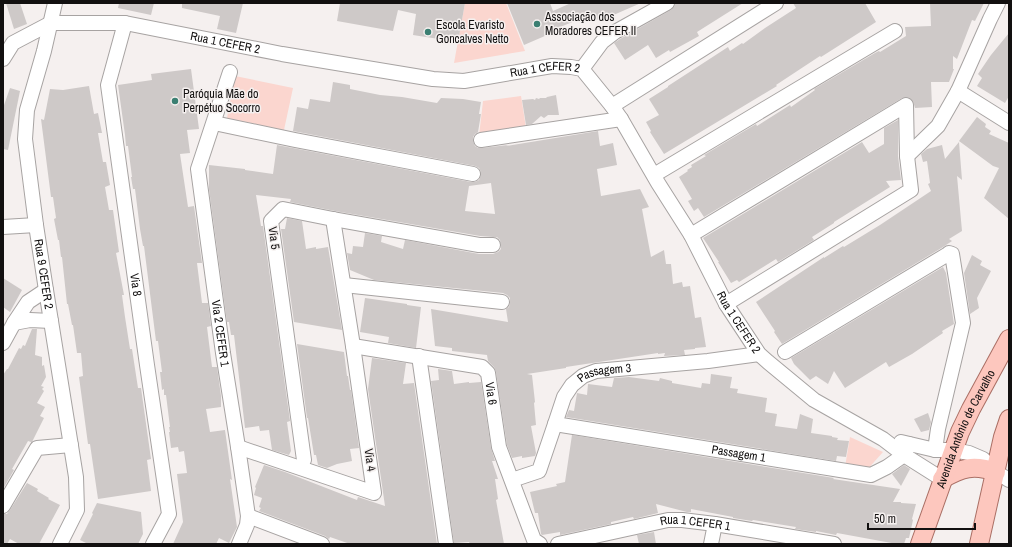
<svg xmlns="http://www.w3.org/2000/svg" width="1012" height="547" font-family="'Archivo Narrow',sans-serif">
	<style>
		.green { fill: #fbd6cf }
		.building { fill: #cec9c8; fill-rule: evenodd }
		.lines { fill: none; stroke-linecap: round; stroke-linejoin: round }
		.minor-casing { stroke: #a7a3a2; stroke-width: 16 }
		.major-casing { stroke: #aa6f65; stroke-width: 20 }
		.minor { stroke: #fff; stroke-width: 14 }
		.major { stroke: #fdc7be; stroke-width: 18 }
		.poi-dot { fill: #3b7f72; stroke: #f5f0ef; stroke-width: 1.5 }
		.labels { text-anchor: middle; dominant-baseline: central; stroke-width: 3; stroke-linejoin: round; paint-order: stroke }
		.poi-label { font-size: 12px; fill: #121010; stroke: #f5f0ef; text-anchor: start }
		.street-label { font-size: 12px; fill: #121010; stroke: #f5f0ef }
	</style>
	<rect width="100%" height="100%" fill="#f5f0ef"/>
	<g class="green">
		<path d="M465,3H506L525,51L454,63Z"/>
		<path d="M235,76L293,88L284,130L227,118Z"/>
		<path d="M521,96L526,128L479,136L483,101Z"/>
		<path d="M850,437L883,452L866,471L845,467Z"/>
	</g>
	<g class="building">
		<path d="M6,3H20L27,24L14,29Z"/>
		<path d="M119,3H154L151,15L118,8Z"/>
		<path d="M182,3H243L236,33L217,29L220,16L182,8Z"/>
		<path d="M340,3H465L458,42L413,35L416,14L398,10L393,31L337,21Z"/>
		<path d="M507,3H550L553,11L571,3H641L602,20L601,18L592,22L590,15L560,27L561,29L524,45Z"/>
		<path d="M675,3H743L697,32L699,36L670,52L669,50L656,58L648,45L625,60L614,43L620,39L671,10L674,7Z"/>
		<path d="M793,3H865L876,22L821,57L820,56L776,85L777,86L664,154L650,132L651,131L646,122L659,115L649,99L668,87V86L728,47L730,51L742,43L743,44L765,28L796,8Z"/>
		<path d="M930,3H984L975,21L972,20L957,59L953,56V69H954L949,82H931L932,107L915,108L913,101L910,98L906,97L902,98L704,217L698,208L694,211L688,201L692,199L679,177L688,171L687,170L692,167L691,165L706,156L704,155L756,124L757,126L790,105L791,107L815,90L814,89L875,53L879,51L880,52L906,36L905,27L931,26Z"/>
		<path d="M1009,33V96L1005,103L977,86L982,78L978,74L991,55Z"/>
		<path d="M191,69L199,129L187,130L190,153L180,154L188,207L194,206L202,263H197L202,303H208L211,326L207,327L212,367H217L221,396V407L206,409L210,432L225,430L232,480L230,479L237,527L229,543L219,538L216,544H173L183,522L177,474L187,473L184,451L179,452L178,447L171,448L169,432H170L169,427H170L166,395H164V389L162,390L160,372H162L158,341H156L144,246H143L140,229L135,189H133L131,177H132L128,146H126L125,135L118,85L152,80L151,74Z"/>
		<path d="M333,82L350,85V89L380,95L402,97L437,103L441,98L463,99L481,102L479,114H481L478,132L475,134L473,137V141L475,146L478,148H482L508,145L506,146L598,131L600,146L613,143L617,165L597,169L601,196L640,189L649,207L642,209L651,257L664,250L666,264H671L673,284L682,282L683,287L690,286L695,318L701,317L706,347L695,348V349L684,350L685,355L664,356L665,353L658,354V353L566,367V368L527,374L532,375L535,402L534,403L536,425L531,426L536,453L535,456L522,458V456L512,458L507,445L496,372L494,367L488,361L487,355L452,351V348L435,346L431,309L508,322L506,309L509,307L510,303V298L507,295L503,293L374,280L350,270L347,253L352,254L353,246L363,247L365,233L382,236L381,242L403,249L405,240L479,254H493L498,252L501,249V245L500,240L497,237H493L480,236L335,211L290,202L291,199L256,195L261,226H263L290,421L287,422L291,451L289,455L272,450L269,430L260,431L259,426L245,428L234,335H231L229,322H227L209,189V165L245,169V170L273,174L277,145L471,182H475L479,180L481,175V172L479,168L475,166L293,131L297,107L308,109L310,99L330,102ZM491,183L495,214L465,211L469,186Z"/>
		<path d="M89,86L94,114L98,113L102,133H98L103,162H106L110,185L105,187L109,210H113L119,252L116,253L124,295H122L125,317L130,349H132L138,388H141L151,459L147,460L151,491L98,499L90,444H88L79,377L83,376L81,353H77L73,325H72L68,304H67L62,257H61L59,240H58L54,219L56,218L53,197H51L41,119L44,120L50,89L63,90Z"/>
		<path d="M10,88L20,91L8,150L3,149V108Z"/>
		<path d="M556,95L559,115H548L544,118L541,116L532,124L526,125L522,100L533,99L535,100L536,98L539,99L540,98H546L547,97Z"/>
		<path d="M977,117L986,124L985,127L991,131L989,134L1009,143V219L984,198L999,168L993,166L959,141Z"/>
		<path d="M898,120V156L901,180L886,181L890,187L834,222V223L812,237L814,240L778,262L776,259L739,282L737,280L731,283L718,262H719L703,238L862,142L869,153L884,144V128Z"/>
		<path d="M959,142L962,180L957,176L962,231L949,239L952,241L943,247L782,344L774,332L775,331L756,302L824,257V258L843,246L844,247L880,225L931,191L928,184L930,183L927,161L923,162L921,154L927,149L942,145L945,159Z"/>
		<path d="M287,218L302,221L306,249L316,247V249L328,247L342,330L294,322L281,229H285Z"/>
		<path d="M972,255L982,261L980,265L991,271L977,298L979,308L970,314L964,273Z"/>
		<path d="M943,267L946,273L954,324L942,331L943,333L912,354L889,367L886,362L845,388L834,371L828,384L816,376L810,380L794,364L791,358Z"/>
		<path d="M3,278L22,290L10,312L3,307Z"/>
		<path d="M365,298L407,304V305L421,307L416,348L388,343L389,337L360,332Z"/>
		<path d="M32,329H37L35,355L42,357V366L44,365L46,377L41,386L44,387L42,389L44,391L37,403L45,407L40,416L44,418L32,442H31L28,441L12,469L14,470L3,489V375L7,369H8L19,348L21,349L23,345L25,346Z"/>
		<path d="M297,344L344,352L347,376H348L350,390H351L359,448L350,449L352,461L337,464L327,468L318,465L316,455H314L308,418H307Z"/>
		<path d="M372,358L406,363L403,384L414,383L437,544H350L330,537L329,539L325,536L259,511L261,508L259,507L262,498L254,495L256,488L255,487L264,465L285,472L357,500L358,497L385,506L368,389Z"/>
		<path d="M438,369L452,371L454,384L469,382V383L481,382L491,448L495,461H492L498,479H495L498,499L496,500L504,544H470L469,542L454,543L431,381L439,380Z"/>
		<path d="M711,374L732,377L730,388L738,389L737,393L767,398L765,412L777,414L775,426L797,429L800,414L813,419L811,433L832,436V437L838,438L837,440L849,441L846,457L837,456L836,461L566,417L569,410L574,411L577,393L587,395L588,384L612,387L614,378L629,377L659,381L660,378L672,381V383L701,388L702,383L710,384Z"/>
		<path d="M928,413L931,422L929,430L921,432L914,419Z"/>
		<path d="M572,435L834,478L833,479L900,489L893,502H901V503L916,504L912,519L913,520L909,538H906L904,544H897L837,533L836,535L816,531V532L795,529L796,527L753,520L752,521L733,518V517L691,509V512H687L656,504L658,513L634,519L633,517L611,522V524L560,535V532L542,535L541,534L538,513H535L530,492L557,486L556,484L565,482Z"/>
		<path d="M904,465L910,469L901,486L892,474Z"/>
		<path d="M27,483L38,489L37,491L49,498L48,499L60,505L39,544H19L10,539L7,544H3V514H7L10,510Z"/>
		<path d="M97,503L141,512L143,534L138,544H88L80,540L93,514L92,513Z"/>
		<path d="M654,532L656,544H639L637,535Z"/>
	</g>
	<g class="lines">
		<defs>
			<g id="minor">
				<path id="s1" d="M55,3L44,51L27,110L25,139L36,225L46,290L76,477L77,510L60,544"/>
				<path id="s2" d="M125,23L108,85L147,365L169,514L153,544"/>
				<path id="s3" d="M3,59L13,43L51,23H125L282,54L433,79L464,81L552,66L571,67L582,69L612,106L621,119L658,183L691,235L726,304L759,354L768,362L814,400L883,439L904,455L942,479"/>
				<path d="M582,69L602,42L615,32L667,3"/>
				<path id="s4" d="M230,72L198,169L223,353L238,447L248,516L247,525L239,544"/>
				<path d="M958,91L1009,123"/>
				<path d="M612,106L776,3"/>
				<path d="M214,123L295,140L473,174"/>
				<path d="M481,140L621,119"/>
				<path d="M907,156L938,126L958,91L990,19L998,3"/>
				<path d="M654,175L895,31"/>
				<path d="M3,227L36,225"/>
				<path d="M691,235L906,105L907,156L911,190L726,304"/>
				<path d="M344,285L502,302"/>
				<path d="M14,323L30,320L51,321"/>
				<path d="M3,343L14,323L28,302L46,290"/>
				<path id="s5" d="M353,346L482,367L488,373L499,447L534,540L540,544"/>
				<path d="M785,352L948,254L949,253L952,254L963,323L938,429L935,450"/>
				<path d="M419,356L446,544"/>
				<path id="s6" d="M555,424L871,475L887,467L904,455L909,444"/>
				<path d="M901,442L935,450H953L969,453L983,459L996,472L1009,480"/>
				<path d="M238,447L374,493L353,346L333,219"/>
				<path d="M304,460L271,221L283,209L333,219L479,245H493"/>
				<path id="s7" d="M512,480L539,471L555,424L564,397L572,385L583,376L596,371L708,361L759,354"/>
				<path d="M3,506L37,448L71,445"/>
				<path d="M248,516L322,544"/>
				<path id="s8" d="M558,544L668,520H682L715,524L834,544"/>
				<path d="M711,544L715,524"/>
			</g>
			<g id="major">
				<path d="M942,479C962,468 973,464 996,472"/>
				<path id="s9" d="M920,544L960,432L971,409L1009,339"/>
				<path d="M979,544L1003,437L1009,419"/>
			</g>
		</defs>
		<use href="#minor" class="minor-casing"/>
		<use href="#major" class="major-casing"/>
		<use href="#minor" class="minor"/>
		<use href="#major" class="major"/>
	</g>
	<g class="poi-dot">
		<circle cx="537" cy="24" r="4"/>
		<circle cx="428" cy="32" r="4"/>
		<circle cx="175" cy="101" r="4"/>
	</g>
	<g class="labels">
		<g class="poi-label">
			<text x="545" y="17">Associação dos<tspan x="545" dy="14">Moradores CEFER II</tspan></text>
			<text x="436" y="25">Escola Evaristo<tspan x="436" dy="14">Goncalves Netto</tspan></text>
			<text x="183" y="94">Paróquia Mãe do<tspan x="183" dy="14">Perpétuo Socorro</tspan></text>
		</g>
		<g class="street-label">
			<text stroke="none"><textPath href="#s3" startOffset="238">Rua 1 CEFER 2</textPath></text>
			<text stroke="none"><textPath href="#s3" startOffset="562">Rua 1 CEFER 2</textPath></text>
			<text transform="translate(274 238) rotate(82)">Via 5</text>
			<text stroke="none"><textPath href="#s1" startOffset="276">Rua 9 CEFER 2</textPath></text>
			<text stroke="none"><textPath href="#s2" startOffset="266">Via 8</textPath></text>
			<text stroke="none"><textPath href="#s3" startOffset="898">Rua 1 CEFER 2</textPath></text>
			<text stroke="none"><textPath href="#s4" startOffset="268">Via 2 CEFER 1</textPath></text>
			<text stroke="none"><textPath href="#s7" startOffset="157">Passagem 3</textPath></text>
			<text stroke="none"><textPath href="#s5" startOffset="160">Via 6</textPath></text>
			<text stroke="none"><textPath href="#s9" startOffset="124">Avenida Antônio de Carvalho</textPath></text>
			<text stroke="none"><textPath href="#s6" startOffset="186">Passagem 1</textPath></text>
			<text transform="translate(370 460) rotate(82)">Via 4</text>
			<text stroke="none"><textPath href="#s8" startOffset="140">Rua 1 CEFER 1</textPath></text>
		</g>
	</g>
	<rect width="1012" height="547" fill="none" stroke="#121010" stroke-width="8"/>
	<path d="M868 523v6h107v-6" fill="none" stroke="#121010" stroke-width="2"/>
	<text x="874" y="523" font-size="12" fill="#121010" stroke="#f5f0ef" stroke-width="3" paint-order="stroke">50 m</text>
</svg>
